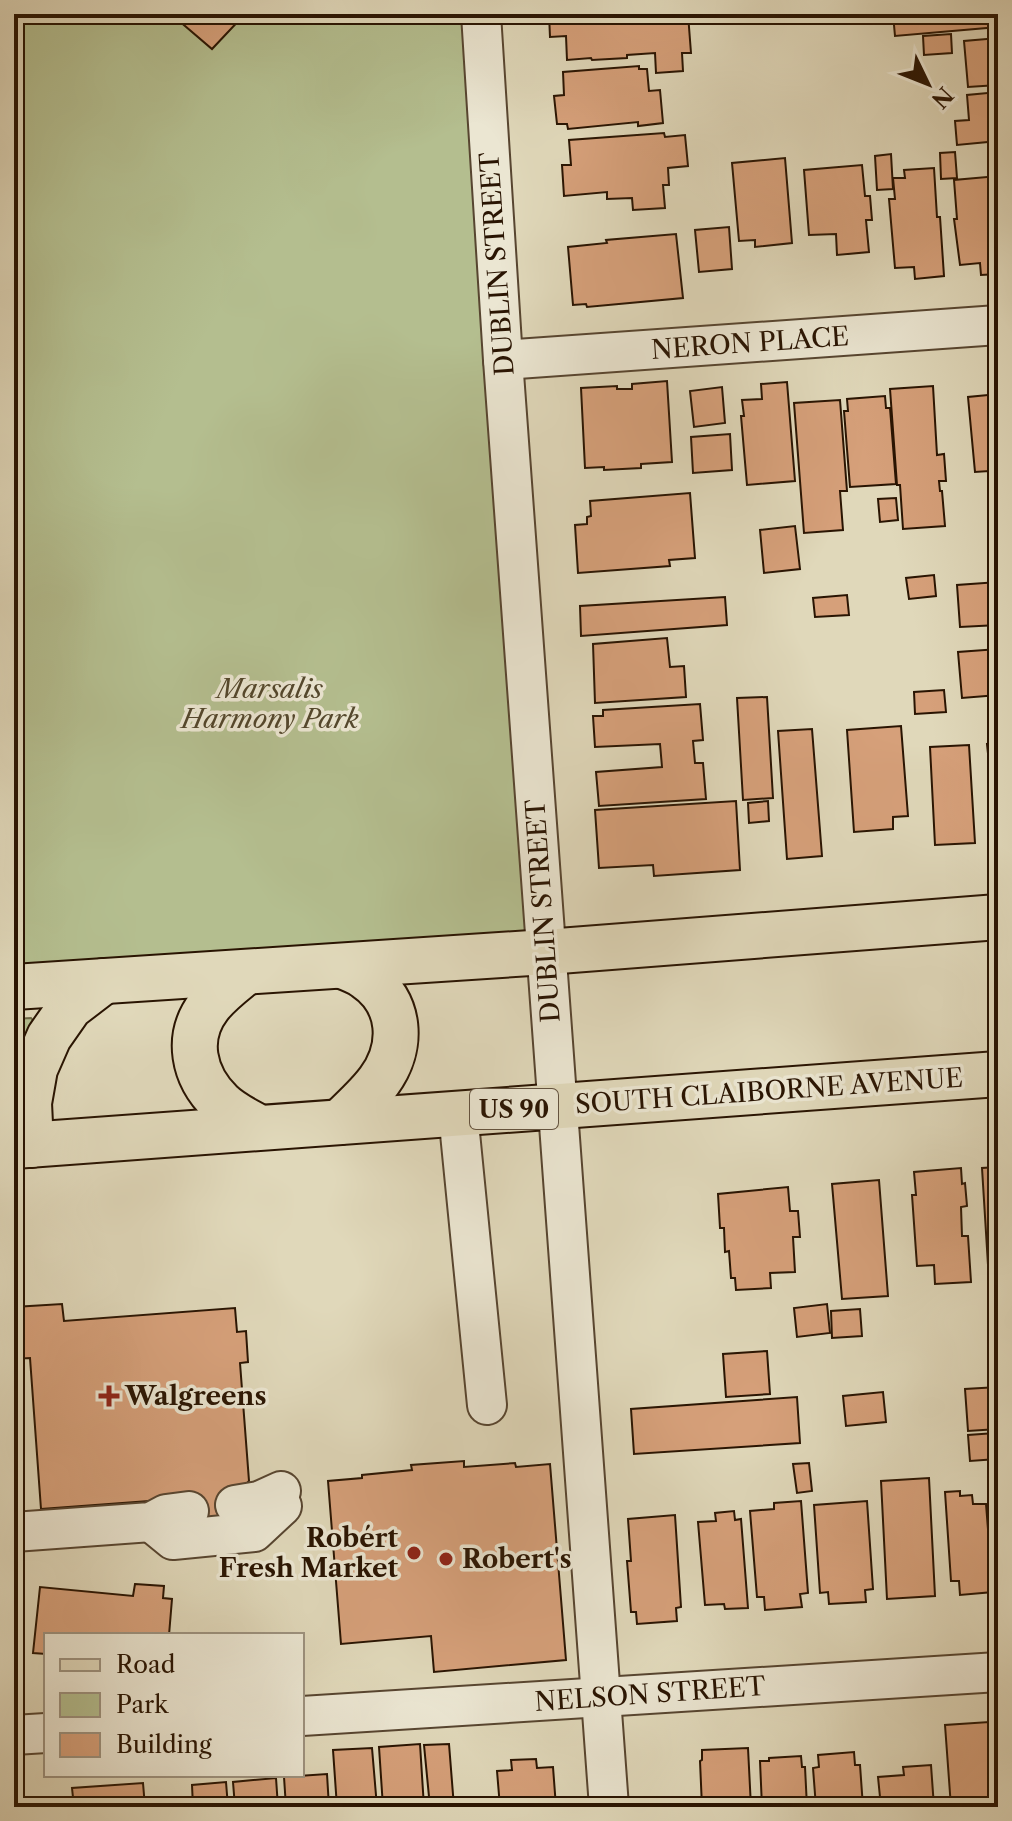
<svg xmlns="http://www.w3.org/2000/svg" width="1012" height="1821" font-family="'Libre Caslon Text',serif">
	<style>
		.green { fill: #b4be8f; stroke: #6e6948; stroke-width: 2 }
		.building { fill: #d6a07a; stroke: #291402; stroke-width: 2 }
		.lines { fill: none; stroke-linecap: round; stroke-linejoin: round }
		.minor-casing { stroke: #574530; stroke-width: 42 }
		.major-casing { stroke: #291402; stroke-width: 48 }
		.minor { stroke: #ebe6d2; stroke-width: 38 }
		.major { stroke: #e0d8ba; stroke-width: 44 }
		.poi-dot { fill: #8f2418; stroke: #ebe6d2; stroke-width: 3 }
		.labels { text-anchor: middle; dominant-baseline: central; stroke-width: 7; stroke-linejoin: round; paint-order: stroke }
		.shield { fill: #ebe6d2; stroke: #635340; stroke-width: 2 }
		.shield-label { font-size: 24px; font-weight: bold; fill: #291402 }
		.street-label { font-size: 26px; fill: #291402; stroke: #ebe6d2 }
		.park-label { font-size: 26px; font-style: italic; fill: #53472c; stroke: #ebe6d2 }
		.poi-label { font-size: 26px; font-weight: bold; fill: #291402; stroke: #ebe6d2; text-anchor: start }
	</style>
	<rect width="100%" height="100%" fill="#e0d8ba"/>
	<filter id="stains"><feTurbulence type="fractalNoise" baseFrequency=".0025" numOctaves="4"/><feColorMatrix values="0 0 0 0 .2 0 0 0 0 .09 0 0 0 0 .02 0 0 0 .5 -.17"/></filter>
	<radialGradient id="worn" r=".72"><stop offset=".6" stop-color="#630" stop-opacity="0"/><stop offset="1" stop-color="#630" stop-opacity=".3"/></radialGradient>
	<g class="green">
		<path d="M14,14H481L546,952L14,987Z"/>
		<path d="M31,1018L35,1023L24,1048L14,1044V1019Z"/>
	</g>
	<g class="building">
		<path d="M171,14H245L212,49Z"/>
		<path d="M549,14H688L691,53H682L683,71L656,73L655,53L627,55V58L592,60L591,58L567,60L566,36L550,37Z"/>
		<path d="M893,14H998V27L895,36Z"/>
		<path d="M951,34L952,53L924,55L923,36Z"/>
		<path d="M998,38V85L968,87L964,41Z"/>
		<path d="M639,66V69H647L649,91L660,90L663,123L638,126V122L568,129L567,124H557L554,96L564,95L563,72Z"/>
		<path d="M998,92V141L957,145L955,121L969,120L967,95Z"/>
		<path d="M664,133L665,137L685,135L688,166L668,168L669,185H663L665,208L633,210L632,198L607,199V192L564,196L562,165H571L569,140Z"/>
		<path d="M955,152L957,178L941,179L940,153Z"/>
		<path d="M891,154L893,189L877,190L875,156Z"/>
		<path d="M785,158L792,243L755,247V240L739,241L732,163Z"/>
		<path d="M862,165L865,196H870L872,220H866L869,252L837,255L836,234L809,235L804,170Z"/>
		<path d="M934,168L937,217H940L944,276L915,279L914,267L895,268L889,199H895L893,178H905L904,170Z"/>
		<path d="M998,176V274L981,275L980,263L960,265L954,219H957L954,180Z"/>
		<path d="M729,227L732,269L699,272L695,230Z"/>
		<path d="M676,234L683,298L587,307L586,304L573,305L568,247L607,243L606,240Z"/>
		<path d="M667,381L672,462L641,464V468L604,470V467L585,468L581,388L617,386V389H632V384Z"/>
		<path d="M787,382L795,481L747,485L741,416H744L742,400L762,399L761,384Z"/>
		<path d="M933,386L937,455L944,454L946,481H939L940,491H942L945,526L903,529L900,485H897L890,389Z"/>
		<path d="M722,387L725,423L694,427L690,391Z"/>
		<path d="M998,394V477L990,478L989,471L975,472L968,397Z"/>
		<path d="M885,396L886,408H890L896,484L850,487L844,411H848L847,399Z"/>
		<path d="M840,400L847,491H840L843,530L804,533L794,403Z"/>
		<path d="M730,434L732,470L693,473L691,437Z"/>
		<path d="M690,493L695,558L669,560L670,566L578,573L575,525L587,524V517L591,516L590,501Z"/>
		<path d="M896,498L898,520L880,522L878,499Z"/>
		<path d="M795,526L800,569L764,573L760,530Z"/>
		<path d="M934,575L936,596L909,599L906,578Z"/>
		<path d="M998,582V625L960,627L957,585Z"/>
		<path d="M847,595L849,615L815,617L813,598Z"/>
		<path d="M725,597L727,625L581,636L580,606Z"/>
		<path d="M667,638L670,667L684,666L686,697L595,703L593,644Z"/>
		<path d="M998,649V695L962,698L958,652Z"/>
		<path d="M944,690L946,712L915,714L914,692Z"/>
		<path d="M767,697L773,798L743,800L737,698Z"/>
		<path d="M700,704L703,740L693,741L695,763H703L706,799L599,806L596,772L662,767L660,744L595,747L593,716H603V710Z"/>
		<path d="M901,726L908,816L893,817V829L854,832L847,730Z"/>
		<path d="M812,729L822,856L787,859L778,731Z"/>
		<path d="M998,743V805L995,763H989L987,744Z"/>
		<path d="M969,745L975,843L935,845L930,747Z"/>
		<path d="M736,801L740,870L654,876L653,865L599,868L595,810Z"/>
		<path d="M768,801L769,821L749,823L748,803Z"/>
		<path d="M998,1167V1281H989L982,1168Z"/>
		<path d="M961,1168L962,1184L965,1183L967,1206L961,1207L962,1236H968L971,1282L935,1284L934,1265L917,1266L912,1195H916L914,1172Z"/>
		<path d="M879,1180L888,1296L842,1299L832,1184Z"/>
		<path d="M788,1187L790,1211H798L800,1237H793L795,1272L770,1273L771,1288L736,1290L735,1278H731L729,1251L725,1252L724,1228H720L718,1194Z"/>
		<path d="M62,1304L64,1321L235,1308L237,1332L246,1331L248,1362L240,1363L249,1481L236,1495V1525L191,1528L189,1498L41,1509L30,1358L14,1359V1307Z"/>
		<path d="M827,1304L830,1333L797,1337L794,1308Z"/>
		<path d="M860,1309L862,1336L832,1338L831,1311Z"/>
		<path d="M767,1351L770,1394L726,1397L723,1354Z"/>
		<path d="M998,1387V1429L968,1431L965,1389Z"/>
		<path d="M883,1392L886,1422L846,1426L843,1396Z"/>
		<path d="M797,1397L800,1443L634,1454L631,1409Z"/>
		<path d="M995,1433L997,1459L970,1461L968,1435Z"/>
		<path d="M464,1461V1467L515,1463L516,1467L550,1464L566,1660L434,1672L431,1636L341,1644L328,1481L362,1478V1475L412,1470L411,1465Z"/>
		<path d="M809,1463L812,1491L797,1493L793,1464Z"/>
		<path d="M929,1478L935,1596L887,1599L881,1481Z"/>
		<path d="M960,1491V1496L972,1495L973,1504H986L993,1592L960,1595L959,1581H951L945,1492Z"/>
		<path d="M801,1501L808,1593L800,1594L802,1607L765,1610L764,1597H757L750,1511L774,1509V1503Z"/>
		<path d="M867,1501L873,1589L865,1590L866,1602L829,1604L828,1592L820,1593L814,1505Z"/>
		<path d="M734,1511L735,1520L741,1519L748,1608L725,1609L724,1604L705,1605L698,1522L716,1521L715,1513Z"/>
		<path d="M675,1515L681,1607L676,1608L677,1621L637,1624L636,1612H631L627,1561H631L628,1519Z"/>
		<path d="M135,1584L164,1586L163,1598L172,1599L169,1635H46V1654L33,1653L40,1587L133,1596Z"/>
		<path d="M989,1722L995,1807H951L945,1725Z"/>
		<path d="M420,1744L424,1807H383L379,1747Z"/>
		<path d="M449,1744L454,1807H430L424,1745Z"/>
		<path d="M372,1748L377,1807H337L333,1750Z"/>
		<path d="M748,1748L751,1807H702L700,1761L702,1760V1750Z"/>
		<path d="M854,1752L855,1765H860L863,1807H816L813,1768L819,1767L818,1755Z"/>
		<path d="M801,1756L802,1767H805L807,1807H762L760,1761H769V1758Z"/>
		<path d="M536,1759L537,1768L553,1767L556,1807H500L497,1771L512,1770L511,1760Z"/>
		<path d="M931,1765L934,1807H881L878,1777L904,1775L903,1767Z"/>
		<path d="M327,1774L329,1807H286L284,1777Z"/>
		<path d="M276,1778L278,1807H235L233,1782Z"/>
		<path d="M226,1782L228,1807H193L192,1785Z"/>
		<path d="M143,1783L145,1807H74L72,1788Z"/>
	</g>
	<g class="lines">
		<defs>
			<g id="minor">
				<path d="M481,14L503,360L609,1807"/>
				<path d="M503,360L998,325"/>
				<path d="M458,1113L487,1405"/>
				<path d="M235,1505L259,1501L281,1491"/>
				<path d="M151,1522L173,1540L254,1532L282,1506"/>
				<path d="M14,1532L151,1522L166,1514L189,1511"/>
				<path d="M302,1716L998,1672"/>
				<path d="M14,1735L46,1733"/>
			</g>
			<g id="major">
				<path d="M246,972C234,982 219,993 209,1006C185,1037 193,1076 221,1103C231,1113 246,1120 258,1127"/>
				<path d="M14,987L546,952L998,917"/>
				<path d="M340,1122C353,1109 368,1096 379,1081C404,1047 402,1002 365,977C358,972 350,969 342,966"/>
				<path d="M31,1145L29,1103L35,1069L49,1037L70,1007L104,981"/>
				<path d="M14,1146L998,1074"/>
			</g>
		</defs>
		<use href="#minor" class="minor-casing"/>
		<use href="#major" class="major-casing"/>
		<use href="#minor" class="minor"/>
		<use href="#major" class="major"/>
	</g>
	<g class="poi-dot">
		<path d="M105 1384h8v8h8v8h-8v8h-8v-8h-8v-8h8z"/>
		<circle cx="414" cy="1553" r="8"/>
		<circle cx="446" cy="1559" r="8"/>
	</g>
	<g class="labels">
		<rect class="shield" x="470" y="1089" width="88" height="40" rx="6"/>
		<g class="shield-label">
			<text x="514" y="1109">US 90</text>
		</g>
		<g class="street-label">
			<text transform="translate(497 264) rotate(-94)">DUBLIN STREET</text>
			<text transform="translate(750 343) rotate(-4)">NERON PLACE</text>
			<text transform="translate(543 911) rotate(-94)">DUBLIN STREET</text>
			<text transform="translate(769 1091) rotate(-4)">SOUTH CLAIBORNE AVENUE</text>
			<text transform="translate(650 1694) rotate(-4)">NELSON STREET</text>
		</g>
		<g class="park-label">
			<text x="270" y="689">Marsalis<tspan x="270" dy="30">Harmony Park</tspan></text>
		</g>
		<g class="poi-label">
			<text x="125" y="1396">Walgreens</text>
			<text x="398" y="1538" text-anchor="end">Robért<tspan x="398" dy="30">Fresh Market</tspan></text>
			<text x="462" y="1559">Robert's</text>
		</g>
	</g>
	<rect width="1012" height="1821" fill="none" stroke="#e0d8ba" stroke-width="48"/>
	<rect x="16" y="16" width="980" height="1789" fill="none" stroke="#291402" stroke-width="4"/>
	<rect x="24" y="24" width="964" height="1773" fill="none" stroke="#291402" stroke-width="2"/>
	<rect x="44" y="1633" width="260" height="144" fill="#ebe6d2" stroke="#9d927f" stroke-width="2"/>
	<rect x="60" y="1659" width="40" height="12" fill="#e0d8ba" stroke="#9d927f" stroke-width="2"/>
	<text x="116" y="1673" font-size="24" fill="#291402">Road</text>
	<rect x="60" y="1693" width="40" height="24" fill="#b4be8f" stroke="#9d927f" stroke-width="2"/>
	<text x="116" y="1713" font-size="24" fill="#291402">Park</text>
	<rect x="60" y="1733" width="40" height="24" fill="#d6a07a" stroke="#9d927f" stroke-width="2"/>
	<text x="116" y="1753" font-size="24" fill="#291402">Building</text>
	<g transform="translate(928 84) rotate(133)" stroke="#ebe6d2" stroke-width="6" paint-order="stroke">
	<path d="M0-6L14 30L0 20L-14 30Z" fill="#291402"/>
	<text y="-12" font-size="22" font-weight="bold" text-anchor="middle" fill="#291402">N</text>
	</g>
	<rect width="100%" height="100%" filter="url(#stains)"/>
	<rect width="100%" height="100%" fill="url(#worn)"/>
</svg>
